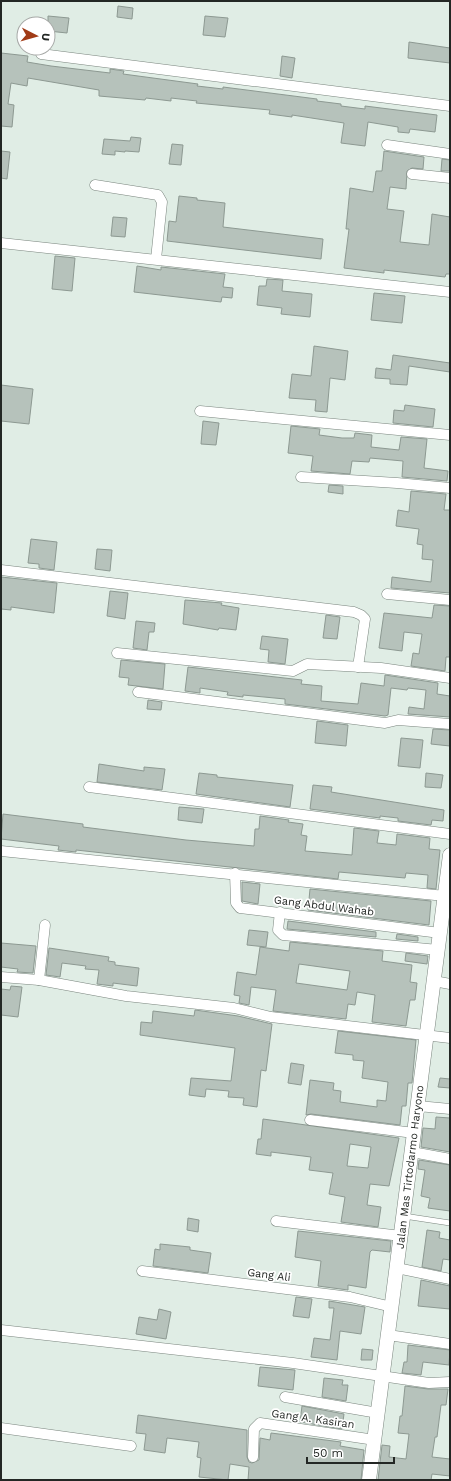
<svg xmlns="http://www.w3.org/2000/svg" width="451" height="1481" font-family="'Work Sans',sans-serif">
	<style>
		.building { fill: #b6c2bb; stroke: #8d9992; fill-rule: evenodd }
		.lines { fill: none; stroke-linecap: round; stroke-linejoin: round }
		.lane-casing { stroke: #7a857e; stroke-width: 6 }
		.street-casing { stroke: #7a857e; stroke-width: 11 }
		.secondary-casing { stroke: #7a857e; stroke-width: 15 }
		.lane { stroke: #fff; stroke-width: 5 }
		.street { stroke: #fff; stroke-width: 10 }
		.secondary { stroke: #fff; stroke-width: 14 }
		.labels { text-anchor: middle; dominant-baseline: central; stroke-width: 3.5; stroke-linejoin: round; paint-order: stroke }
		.street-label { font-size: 11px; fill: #232724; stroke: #fff }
	</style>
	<rect width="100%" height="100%" fill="#e0ede5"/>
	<g class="building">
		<path d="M118,6L133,8L132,19L117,17Z"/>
		<path d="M48,16L69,18L67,33L48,31Z"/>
		<path d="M205,16L228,18L225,37L203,35Z"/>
		<path d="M409,42L450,48V63L408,58Z"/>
		<path d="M1,53L28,56L27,62L51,66L110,73V69L124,71L123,74L198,84L197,86L223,89V87L317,99V101L341,104V106L365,109V106L437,115L435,132L410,129L409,133L398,132V127L368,122L365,146L341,143L344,123L292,115V117L269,114L270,110L196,103L197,101L171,98V101L146,98L145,100L99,96V90L28,78L27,86L11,83L8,104L14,105L12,127L1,126Z"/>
		<path d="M282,56L295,58L292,78L280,76Z"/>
		<path d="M131,137L141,138L139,152L125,151V152L115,151V155L102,154L104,139L130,141Z"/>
		<path d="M172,144L183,145L181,165L169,164Z"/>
		<path d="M1,151L10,152L7,179L1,178Z"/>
		<path d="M384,151L424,157L423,169L412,168L407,171L406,189L390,187L387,209L404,211L400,242L429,245L432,214L450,217V274H446L445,277L384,270V273L344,268L349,229H346L350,188L373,192L376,171H382Z"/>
		<path d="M442,159L450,160V171H441Z"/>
		<path d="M179,196L197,198V200L225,203L223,227L323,239L321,259L167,241L169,221L176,222Z"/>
		<path d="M113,217L127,218L125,237L111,236Z"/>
		<path d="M55,256L75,258L72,291L52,289Z"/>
		<path d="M137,266L161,270V267L225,274L223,287L233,288L232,298L222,297L221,302L134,292Z"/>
		<path d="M267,279L283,280L282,291L312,294L310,317L281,314L282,308L257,305L259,286H266Z"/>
		<path d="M374,293L405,296L402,323L371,320Z"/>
		<path d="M314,346L348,351L345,380L330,378L327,412L315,411L316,400L289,398L292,374L311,376Z"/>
		<path d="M393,355L450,363V372L409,366L407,385L390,384V379L375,378L376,368L391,370Z"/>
		<path d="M1,385L33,389L29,424L1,421Z"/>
		<path d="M405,405L435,409L433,427L393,423L394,410L404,411Z"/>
		<path d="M203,421L219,423L216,445L201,444Z"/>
		<path d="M291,426L320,429L319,435L342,438H354L355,433L372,435L371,447L399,450L401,437L427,439L424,468L448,471L447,481L402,477L403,461L370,458L369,462L352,461L350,474L311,471L313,456L288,453Z"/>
		<path d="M329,485L343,486V494L328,492Z"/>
		<path d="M411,491L446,494L444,510H450V593L391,588L392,577L431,582L433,560L422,559L423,545L417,544L419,529L396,526L398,510L409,512Z"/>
		<path d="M31,539L57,542L54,570L39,568V564L28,563Z"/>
		<path d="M97,549L112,550L110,571L95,569Z"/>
		<path d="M1,577L57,583L54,613L11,607V610L1,609Z"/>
		<path d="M110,591L128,593L125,619L107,616Z"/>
		<path d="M185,600L222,603L221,605L239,608L236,630L219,628L218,630L183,624Z"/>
		<path d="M434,605L450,606V657H446L445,671L411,666L413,653L419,654L422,634L404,632L402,651L379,648L384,613L432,618Z"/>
		<path d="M326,615L340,617L337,639L323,638Z"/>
		<path d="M136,621L155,623L154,632H149L147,650L133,648Z"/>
		<path d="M262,636L288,639L285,664L268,662L269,650L260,649Z"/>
		<path d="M121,660L165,664L163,689L128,685L129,678L119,677Z"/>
		<path d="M188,667L302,680L301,684L322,686L321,701L358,704L361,683L384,686L385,675L438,683L437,694L450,696V717L408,714L409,707L424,709L426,690L408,688L407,690L391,688L388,715L385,716L285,704V699L243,695V697L227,695L228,692L200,688V693L185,691Z"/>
		<path d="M148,700L162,702L161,710L147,709Z"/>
		<path d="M317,721L348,725L346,746L315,743Z"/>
		<path d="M433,729L450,730V746L431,744Z"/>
		<path d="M401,738L423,740L420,768L398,766Z"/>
		<path d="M99,764L144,771V767L165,769L162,790L97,782Z"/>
		<path d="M199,773L217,775V777L293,785L290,807L196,794Z"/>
		<path d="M426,773L443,775L441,788L425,787Z"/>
		<path d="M313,785L332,787L331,792L444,810L443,821L432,820L431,825L398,821V818L380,816V818L310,809Z"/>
		<path d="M179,807L204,809L202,823L178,820Z"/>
		<path d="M3,814L83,824V827L186,840L254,846L255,829H259L260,816L289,820L288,822L303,824L301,835L307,836L305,851L352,855L354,828L379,831L377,843L396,845L397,834L430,838L429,849L440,850L436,889L427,888L428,875L406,873L405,878L339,872L338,879L76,850V852L58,850L59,846L1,839Z"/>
		<path d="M242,882L260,884L258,904L242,901Z"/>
		<path d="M310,889L431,901L429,925L308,910Z"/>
		<path d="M288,921L376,932V937L287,929Z"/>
		<path d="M249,930L268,932L266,947L247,945Z"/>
		<path d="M397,934L418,937V941L396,939Z"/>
		<path d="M290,942L383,951L382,961L412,965L410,982L417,983L415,1000H410L406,1026L372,1022L375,995L357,992L355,1005L348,1004L346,1019L273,1011L276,990L251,987L249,1005L239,1003L240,996L234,995L237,972L256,975L260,947L289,951ZM299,964L350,971L347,990L296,983Z"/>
		<path d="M1,943L36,946L33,973L17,972L18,969L1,967Z"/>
		<path d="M49,948L109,957L108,961L115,962V965L139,968L137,986L113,983V986L97,984L99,970L85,969L86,966L62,963L60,977L46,975Z"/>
		<path d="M406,953L428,956L427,964L405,961Z"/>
		<path d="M11,986L22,987L18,1017L1,1015V989L10,990Z"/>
		<path d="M195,1010L238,1016L272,1024L266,1071L261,1070L257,1107L243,1105L244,1098L228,1097L229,1091L206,1089L205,1097L189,1095L191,1078L231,1081L235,1048L140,1035L141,1022L152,1023L153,1011L194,1016Z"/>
		<path d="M338,1031L416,1040L412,1083H408L406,1106H402L400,1125L311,1114L306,1115L310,1080L334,1083L333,1090L341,1091L340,1102L377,1107V1100L386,1101L388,1082L362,1078L364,1061L353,1060V1055L335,1053Z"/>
		<path d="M291,1063L304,1065L301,1085L288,1083Z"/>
		<path d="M440,1078L450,1079V1088L438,1087Z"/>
		<path d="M436,1117L450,1118V1152L421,1147L423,1128L435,1129Z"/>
		<path d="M263,1119L399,1138L389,1186L370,1184L367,1205L381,1207L378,1227L341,1222L345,1197L329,1194L333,1173L309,1170L311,1157L271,1152V1156L256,1154L258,1139H261ZM350,1144L371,1147L368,1168L347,1166Z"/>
		<path d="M419,1160L450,1165V1211L428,1208L430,1198L421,1196L425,1170L418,1169Z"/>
		<path d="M188,1218L199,1220L198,1232L187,1230Z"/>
		<path d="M427,1230L440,1232L439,1238L450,1240V1260L443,1259L441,1271L422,1267Z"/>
		<path d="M298,1231L391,1241L390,1252L372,1250L370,1252L366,1288L348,1285V1290L318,1286L321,1261L295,1257Z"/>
		<path d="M160,1244L190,1247V1250L211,1253L208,1273L153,1266L155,1249L160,1250Z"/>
		<path d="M421,1280L450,1286V1309L418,1306Z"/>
		<path d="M296,1297L312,1299L309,1318L293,1316Z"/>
		<path d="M329,1301L365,1307L361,1334L340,1331L337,1360L311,1357L314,1338L330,1340L334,1308H329Z"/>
		<path d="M159,1309L171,1312L166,1339L136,1334L139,1317L157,1320Z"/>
		<path d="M408,1345L450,1350L449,1365L423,1362L421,1375L402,1373L404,1362H407Z"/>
		<path d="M362,1349L373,1350L372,1360H361Z"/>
		<path d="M260,1367L295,1370L293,1390L258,1386Z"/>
		<path d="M324,1378L343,1380L342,1385H348L346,1401L322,1397Z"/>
		<path d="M405,1386L428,1389H448L446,1405H441L437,1437H435L432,1457L450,1459V1476L432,1474L431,1480H378L382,1445L390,1446L389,1457L406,1459L409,1434L398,1433L400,1416H402Z"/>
		<path d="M302,1406L344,1414L342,1429L300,1422Z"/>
		<path d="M138,1415L247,1430V1457L249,1462L252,1463L259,1460L260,1438L270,1440L271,1433L341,1442L340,1446L364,1450L361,1480H248L249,1467L230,1464L228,1480L199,1477L201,1458L197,1457L199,1442L167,1438L165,1453L144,1450L146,1434L136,1433Z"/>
	</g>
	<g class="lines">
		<defs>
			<path id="lane" d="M404,1216L450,1223"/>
			<g id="street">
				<path d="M41,54L450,106"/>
				<path d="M387,145L450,154"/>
				<path d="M412,174L450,178"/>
				<path d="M95,185L158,195L162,202L156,259"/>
				<path d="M1,243L450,292"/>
				<path d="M200,411L450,435"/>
				<path d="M301,477L397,483L450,488"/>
				<path d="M1,570L354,612L361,615L365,619L358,667"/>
				<path d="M387,594L450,600"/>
				<path d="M117,653L293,671L307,664L381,668L450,678"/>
				<path d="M138,692L385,723L398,720L450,724"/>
				<path d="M89,787L450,834"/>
				<path d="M1,851L445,896"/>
				<path d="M235,873L236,903L240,908L440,933"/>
				<path d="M280,912L278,930L283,935L438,950"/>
				<path d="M1,977L39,980L126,996L234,1008L271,1017L450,1038"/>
				<path d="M39,980L45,925"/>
				<path d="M434,981L450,984"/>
				<path d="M418,1106L450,1109"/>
				<path d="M310,1120L414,1133"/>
				<path d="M412,1152L450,1159"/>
				<path d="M276,1221L401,1236"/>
				<path d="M397,1268L450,1279"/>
				<path d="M142,1271L350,1297L392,1307"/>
				<path d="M1,1330L293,1363L429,1383L450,1382"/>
				<path d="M388,1335L450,1344"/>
				<path d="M285,1397L378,1413"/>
				<path d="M1,1428L131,1446"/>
				<path d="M253,1457L254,1429L260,1423L375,1440"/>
			</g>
			<path id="secondary" d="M369,1480L450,855"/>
		</defs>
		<use href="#lane" class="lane-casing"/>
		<use href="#street" class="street-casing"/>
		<use href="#secondary" class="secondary-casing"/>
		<use href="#lane" class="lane"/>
		<use href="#street" class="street"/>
		<use href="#secondary" class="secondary"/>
	</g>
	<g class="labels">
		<g class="street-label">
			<text transform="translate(324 906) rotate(7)">Gang Abdul Wahab</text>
			<text transform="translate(410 1167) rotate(-83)">Jalan Mas Tirtodarmo Haryono</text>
			<text transform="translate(269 1275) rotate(7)">Gang Ali</text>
			<text transform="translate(313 1419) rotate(8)">Gang A. Kasiran</text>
		</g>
	</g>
	<rect width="451" height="1481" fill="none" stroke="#232724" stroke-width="4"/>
	<g transform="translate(36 36) rotate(96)"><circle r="19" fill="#ffffff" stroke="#a7a9a7"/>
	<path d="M0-3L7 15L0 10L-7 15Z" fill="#a13b16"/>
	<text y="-6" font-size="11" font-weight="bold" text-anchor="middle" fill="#232724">U</text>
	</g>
	<path d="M307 1457v6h87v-6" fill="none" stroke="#232724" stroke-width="2"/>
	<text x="313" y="1457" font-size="12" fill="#232724" stroke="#ffffff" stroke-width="3" paint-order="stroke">50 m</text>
</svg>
